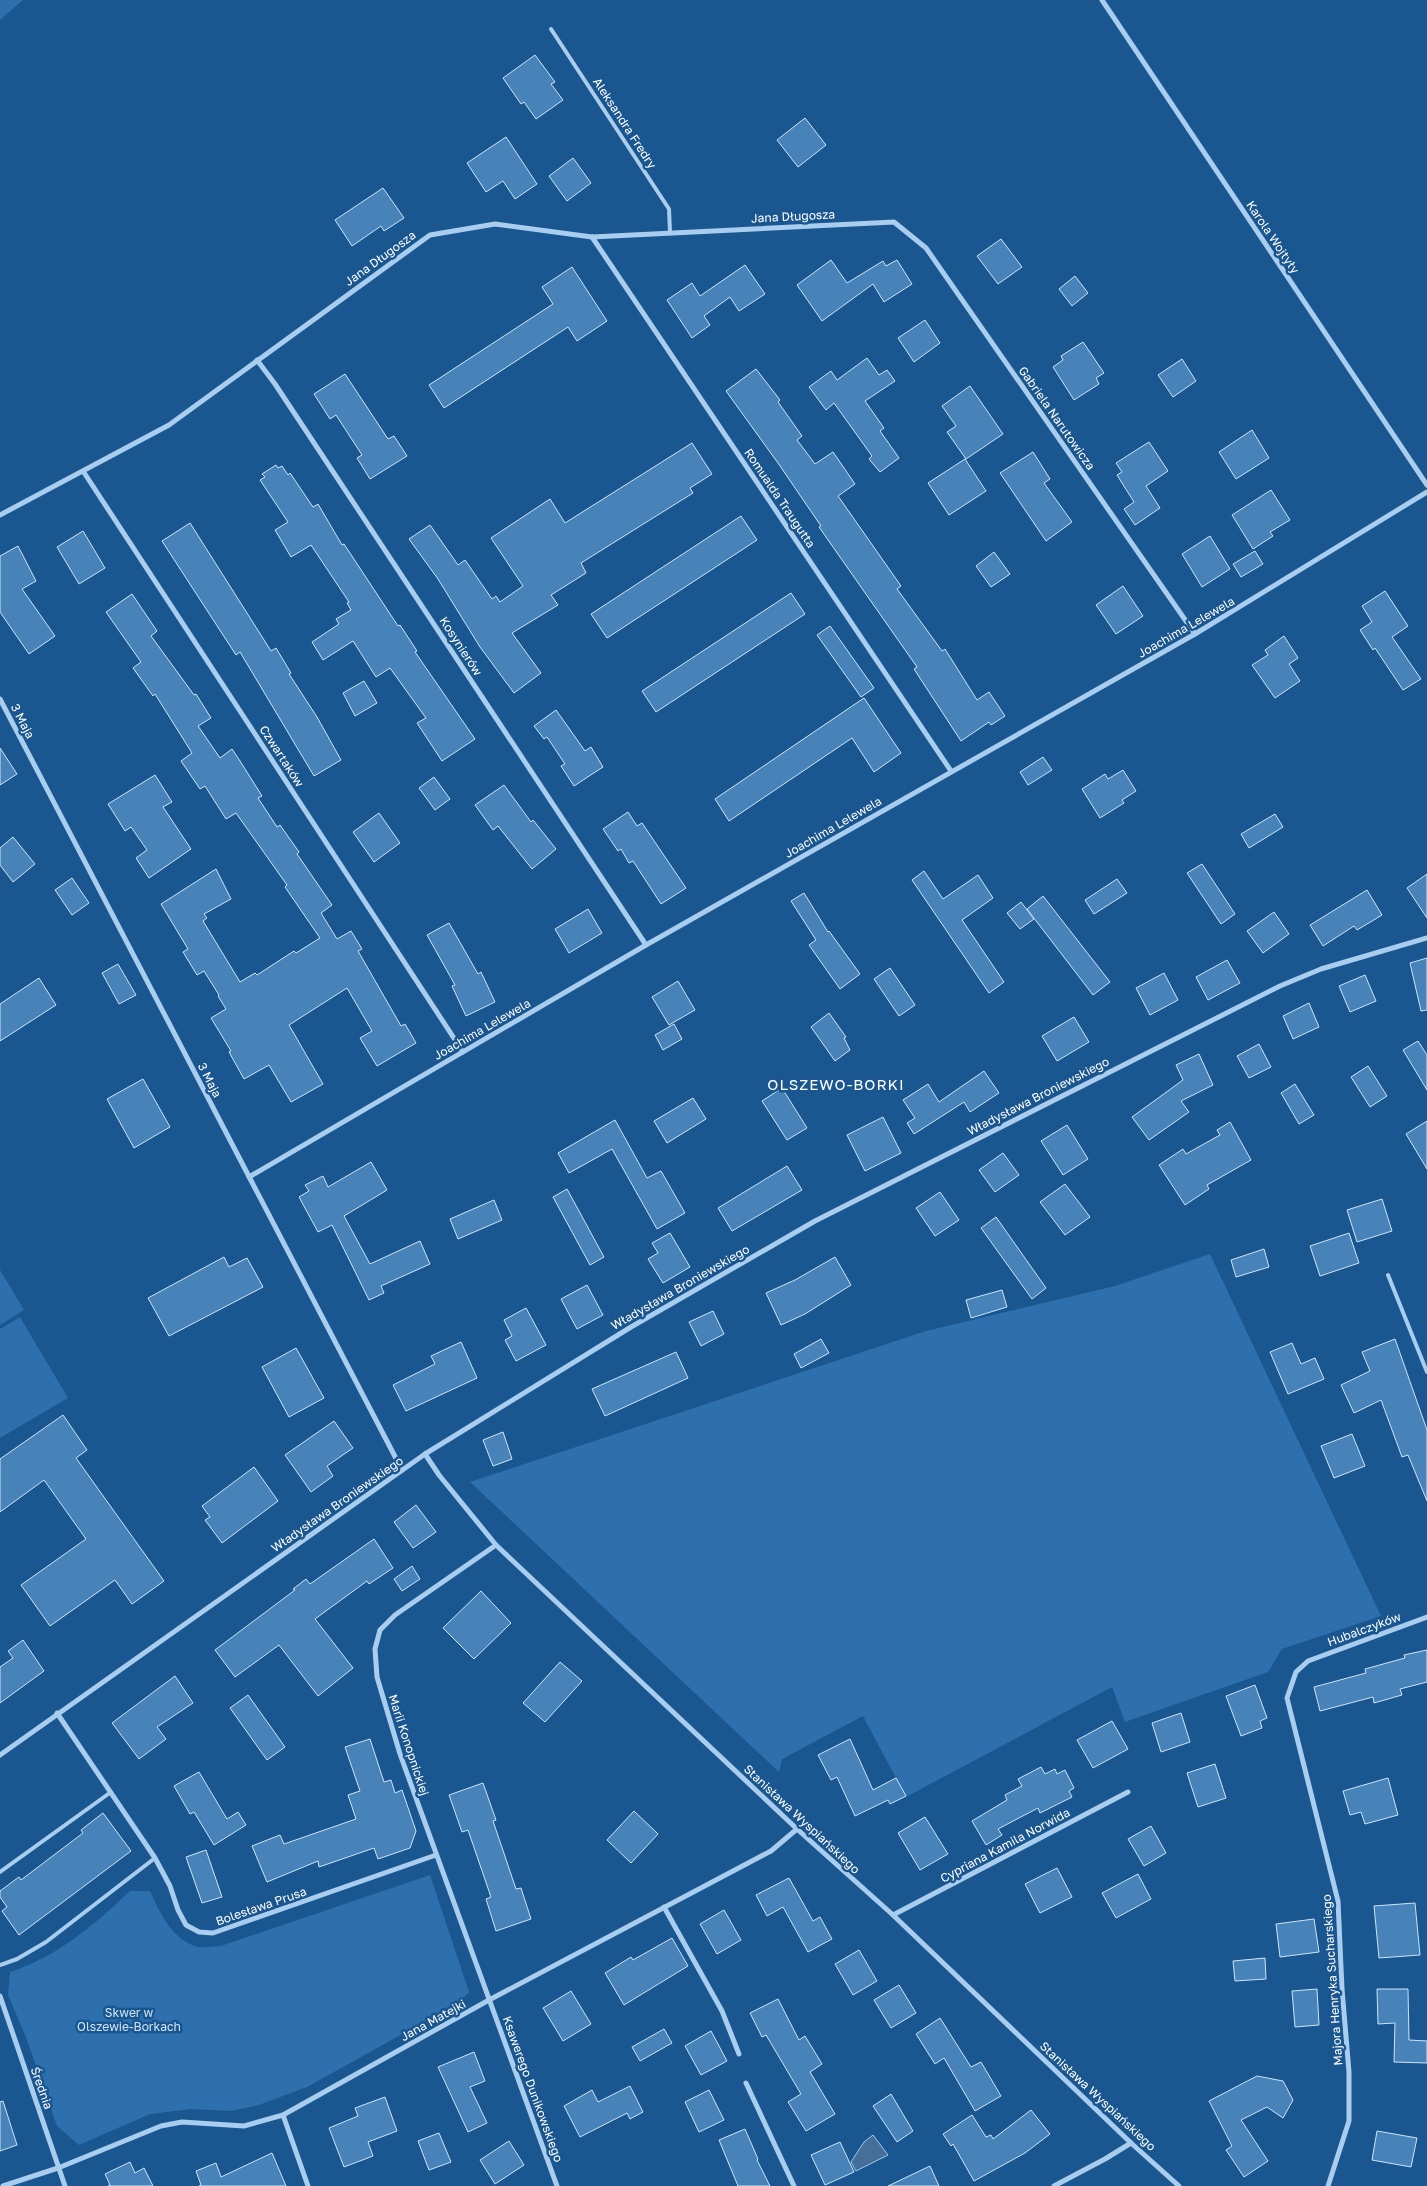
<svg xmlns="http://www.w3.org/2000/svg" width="1427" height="2186" font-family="'Golos Text',sans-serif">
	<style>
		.green { fill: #2d70ad }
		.water { fill: #456f99; stroke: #9ac9f1 }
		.building { fill: #4782b8; stroke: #cee5fa }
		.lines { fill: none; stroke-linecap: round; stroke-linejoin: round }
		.service { stroke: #a8cdee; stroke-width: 4 }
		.minor { stroke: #a8cdee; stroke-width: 5 }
		.labels { text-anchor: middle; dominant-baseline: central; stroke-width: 5; stroke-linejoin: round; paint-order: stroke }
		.street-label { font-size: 12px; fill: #fff; stroke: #1a568f }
		.park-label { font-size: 12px; fill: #cee5fa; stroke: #1a568f }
		.quarter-label { font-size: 15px; letter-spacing: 1px; fill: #fff; stroke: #1a568f }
	</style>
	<rect width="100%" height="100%" fill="#1a568f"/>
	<g class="green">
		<path d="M0,0H23L0,20Z"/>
		<path d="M1210,1254L1381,1616L1282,1649L1268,1672L1125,1722L1112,1687L906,1797L863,1716L782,1759L779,1772L470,1482L926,1331L1115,1286Z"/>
		<path d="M0,1270L24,1310L0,1325Z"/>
		<path d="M20,1317L68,1398L0,1438V1329Z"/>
		<path d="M430,1875L469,1992L460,2002L307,2087L259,2105L231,2111L192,2109L150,2114L79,2145L57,2126L26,2037L8,1995L10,1972C57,1957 94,1925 130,1891H150C160,1913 172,1940 198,1947C204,1948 214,1946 221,1946Z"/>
	</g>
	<path class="water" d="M873,2135L888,2155L856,2171L851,2162L864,2142Z"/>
	<g class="building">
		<path d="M535,55L555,82L551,84L563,100L536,119L524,102L521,104L503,78Z"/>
		<path d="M805,118L826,145L798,167L777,140Z"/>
		<path d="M506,137L537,184L515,199L503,181L486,192L467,163Z"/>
		<path d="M573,158L591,183L567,201L549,176Z"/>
		<path d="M383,188L404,218L384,231L381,226L352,246L335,220Z"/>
		<path d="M1001,239L1022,267L998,284L977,256Z"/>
		<path d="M831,260L847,283L883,261L886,266L897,260L912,284L884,302L873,284L822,321L797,285Z"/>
		<path d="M745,265L765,294L739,311L730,297L704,316L710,325L692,338L667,300L692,283L700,296Z"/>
		<path d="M572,267L607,321L577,341L568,327L444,408L429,385L553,304L542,287Z"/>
		<path d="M1075,276L1088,293L1072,306L1059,289Z"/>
		<path d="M925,320L940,343L914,362L898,338Z"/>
		<path d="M1083,342L1104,373L1096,378L1099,384L1074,400L1053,367L1063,360L1061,356Z"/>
		<path d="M867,358L879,375L887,370L895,381L865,401L884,428L880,431L899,458L880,472L869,459L872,456L834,403L826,410L809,387L831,371L837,380Z"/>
		<path d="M1182,359L1196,381L1173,397L1158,375Z"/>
		<path d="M756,369L780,400L778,402L802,436L797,440L815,464L833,452L855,484L838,496L901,586L897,589L942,651L945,649L977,700L989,692L1005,716L991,725L989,722L961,741L914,669L917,667L819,527L821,526L778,463L726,391Z"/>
		<path d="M345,374L388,439L394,436L407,456L370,479L357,458L362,455L336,415L330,419L314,394Z"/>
		<path d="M970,386L1003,434L966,459L947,432L956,426L942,406Z"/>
		<path d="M1252,430L1269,458L1236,479L1219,452Z"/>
		<path d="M1149,442L1168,471L1146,486L1160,508L1135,525L1124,509L1134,502L1117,475L1122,472L1116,463Z"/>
		<path d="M692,443L712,474L690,488L693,493L581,563L586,573L551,595L558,605L512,633L541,673L514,693L480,647L438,579L409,539L430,525L458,565L465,560L492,599L496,596L500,602L523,586L491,538L550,499L565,523Z"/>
		<path d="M1033,452L1050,479L1044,483L1072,522L1046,541L1000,473Z"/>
		<path d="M965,459L986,491L949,515L928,483Z"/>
		<path d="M276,465L278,468L282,466L288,475L290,473L313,507L318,504L342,545L344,544L398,626L400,625L417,651L415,652L475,739L442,761L417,723L426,718L390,668L376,677L353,641L323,660L312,642L339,624L336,619L351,610L347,603L349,602L311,545L291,557L275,530L288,522L260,480L265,477L262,474Z"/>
		<path d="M1271,490L1290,520L1270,532L1273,536L1253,549L1232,515Z"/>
		<path d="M741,516L757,540L607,638L591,614Z"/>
		<path d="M190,523L271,651L276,648L291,673L289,674L317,717L341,760L314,776L240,652L236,655L162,541Z"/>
		<path d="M83,531L105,568L79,584L57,547Z"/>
		<path d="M1210,536L1230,569L1202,587L1182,554Z"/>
		<path d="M18,546L36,581L22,589L55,636L29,654L0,612V556Z"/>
		<path d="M1255,551L1263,564L1241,577L1233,564Z"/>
		<path d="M994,552L1010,574L991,587L976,566Z"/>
		<path d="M1123,586L1143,616L1116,634L1096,605Z"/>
		<path d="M1385,591L1408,626L1392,637L1421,679L1403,690L1375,648L1373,650L1360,630L1372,622L1362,606Z"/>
		<path d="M791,593L805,614L656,712L642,691Z"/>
		<path d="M132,594L157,631L151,636L194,695L196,694L211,718L198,726L220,758L232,749L240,761L262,796L258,798L277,827L280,825L299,852L297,854L332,905L321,913L337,939L351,931L362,949L358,951L401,1026L405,1024L416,1043L377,1066L360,1038L372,1031L347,988L289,1025L323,1084L291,1102L269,1065L244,1079L229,1052L231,1051L211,1018L226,1009L218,996L219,995L204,971L197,975L183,952L188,949L161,904L216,869L231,899L204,914L207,918L203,921L240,982L255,973L257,975L294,951L296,953L320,938L285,887L287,885L236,813L226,819L205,786L200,789L181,761L192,753L155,694L153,696L133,668L141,662L106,612Z"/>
		<path d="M830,626L874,688L861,697L817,635Z"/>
		<path d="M1284,636L1298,658L1289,664L1300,681L1275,698L1252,665L1268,655L1265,650Z"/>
		<path d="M364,681L377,703L355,716L343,693Z"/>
		<path d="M864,698L901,753L874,772L852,738L729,821L715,799Z"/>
		<path d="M556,710L585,751L591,747L603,767L574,786L561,766L565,764L547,737L544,739L534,726Z"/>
		<path d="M0,748L17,774L0,785Z"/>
		<path d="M1043,757L1052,770L1028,785L1020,772Z"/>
		<path d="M1123,770L1136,791L1122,800L1124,803L1100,818L1082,789L1105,774L1108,779Z"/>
		<path d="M155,775L172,802L163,807L191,849L149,878L136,858L147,850L131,827L125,831L108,804Z"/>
		<path d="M434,777L450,799L435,810L419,788Z"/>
		<path d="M504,785L531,822L533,820L556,849L532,869L498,826L493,830L475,805Z"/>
		<path d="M628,812L637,826L642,823L686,888L661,904L633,861L629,863L621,849L618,851L603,829Z"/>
		<path d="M379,813L400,843L374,862L353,832Z"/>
		<path d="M1275,814L1283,827L1249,848L1241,834Z"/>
		<path d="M13,837L35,864L13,882L0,865V848Z"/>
		<path d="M1202,864L1235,914L1221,924L1187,873Z"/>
		<path d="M924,871L943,899L978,875L993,898L962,920L1004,982L989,993L912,880Z"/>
		<path d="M1427,874V918L1407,888Z"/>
		<path d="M72,878L89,903L72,915L55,890Z"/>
		<path d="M1117,879L1127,893L1094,914L1085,900Z"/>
		<path d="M1367,890L1382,915L1357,930L1354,926L1323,946L1310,925Z"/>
		<path d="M804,893L828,932L829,931L860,974L840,989L809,945L816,940L791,901Z"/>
		<path d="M1043,896L1110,982L1093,995L1027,909Z"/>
		<path d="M1021,902L1034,919L1020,929L1007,913Z"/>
		<path d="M588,909L602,933L569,953L555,929Z"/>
		<path d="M1274,912L1289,934L1263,953L1247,931Z"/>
		<path d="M449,923L478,974L481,972L495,1002L466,1016L452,986L455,985L427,935Z"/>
		<path d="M1427,958V1010L1421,1011L1410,963Z"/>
		<path d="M1227,960L1240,983L1208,1000L1196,977Z"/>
		<path d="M118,964L136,995L119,1004L102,973Z"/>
		<path d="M890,968L915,1005L899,1016L874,979Z"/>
		<path d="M1164,973L1178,1000L1150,1015L1136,988Z"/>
		<path d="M1365,975L1376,1001L1350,1012L1339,986Z"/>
		<path d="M39,978L56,1005L0,1041V1004Z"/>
		<path d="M678,981L695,1010L669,1025L652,997Z"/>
		<path d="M1309,1003L1319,1027L1293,1039L1283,1016Z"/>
		<path d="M829,1013L846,1037L844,1038L850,1050L835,1061L811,1027Z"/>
		<path d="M1074,1017L1089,1042L1057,1061L1042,1036Z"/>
		<path d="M674,1024L682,1039L663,1050L655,1035Z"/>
		<path d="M1418,1041L1427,1055V1090L1403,1050Z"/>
		<path d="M1259,1044L1271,1067L1249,1078L1237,1056Z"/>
		<path d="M1199,1054L1213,1085L1181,1101L1189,1112L1149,1140L1132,1117L1183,1080L1176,1065Z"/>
		<path d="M1368,1066L1387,1096L1370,1107L1351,1077Z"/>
		<path d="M984,1071L999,1093L970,1112L964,1102L914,1134L907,1123L915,1118L903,1100L928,1084L939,1102Z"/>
		<path d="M143,1079L170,1127L134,1148L107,1099Z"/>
		<path d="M1295,1084L1314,1115L1299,1124L1281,1093Z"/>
		<path d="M782,1088L807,1128L787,1140L762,1101Z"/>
		<path d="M693,1098L706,1119L667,1143L654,1121Z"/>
		<path d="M883,1117L901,1153L865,1171L847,1135Z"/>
		<path d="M615,1120L647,1178L661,1171L685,1213L657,1229L612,1149L569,1173L558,1153Z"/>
		<path d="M1427,1121V1169L1406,1134Z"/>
		<path d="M1230,1122L1251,1160L1207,1185L1209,1189L1185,1205L1159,1165L1183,1149L1186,1154L1220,1135L1217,1130Z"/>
		<path d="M1067,1125L1088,1159L1063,1175L1041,1141Z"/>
		<path d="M1003,1153L1019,1175L995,1192L979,1170Z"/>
		<path d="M371,1162L387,1190L344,1216L370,1264L420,1241L430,1264L381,1286L384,1293L369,1300L332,1225L318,1232L299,1197L309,1191L305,1185L323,1176L328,1187Z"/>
		<path d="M787,1166L802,1190L732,1231L718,1208Z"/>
		<path d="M1065,1184L1090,1217L1065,1235L1040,1202Z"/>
		<path d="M567,1189L604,1257L590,1265L553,1197Z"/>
		<path d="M940,1192L959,1220L935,1236L916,1208Z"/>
		<path d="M1382,1199L1392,1231L1357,1242L1347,1210Z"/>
		<path d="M494,1200L502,1220L458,1239L450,1219Z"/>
		<path d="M996,1217L1046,1288L1032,1299L981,1228Z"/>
		<path d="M670,1233L690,1267L663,1283L648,1259L658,1253L652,1243Z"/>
		<path d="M1349,1233L1359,1263L1320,1276L1310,1246Z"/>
		<path d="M1264,1249L1269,1267L1236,1277L1231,1260Z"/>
		<path d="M224,1257L229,1267L247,1258L263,1287L169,1336L148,1298Z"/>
		<path d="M835,1257L851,1285L805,1314L781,1325L766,1293L795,1280Z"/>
		<path d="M587,1285L603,1315L577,1329L561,1299Z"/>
		<path d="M1002,1290L1007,1307L971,1318L966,1300Z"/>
		<path d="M526,1308L546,1345L516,1361L505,1340L512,1336L504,1320Z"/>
		<path d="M713,1311L724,1334L701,1346L689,1322Z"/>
		<path d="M821,1339L829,1353L801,1368L794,1354Z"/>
		<path d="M1395,1339L1427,1430V1501L1408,1455L1402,1457L1381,1400L1354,1413L1341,1385L1370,1371L1362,1352Z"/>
		<path d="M461,1342L477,1378L406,1411L393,1385L435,1364L431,1356Z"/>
		<path d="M1292,1343L1301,1364L1315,1358L1324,1379L1288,1394L1270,1352Z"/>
		<path d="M296,1348L324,1398L289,1417L262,1367Z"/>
		<path d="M676,1352L688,1378L605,1416L592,1389Z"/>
		<path d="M63,1415L87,1450L76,1458L164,1581L132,1604L115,1580L50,1626L21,1585L86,1539L44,1480L0,1512V1459Z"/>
		<path d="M334,1421L353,1448L327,1466L333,1476L311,1492L285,1455Z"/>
		<path d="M503,1432L512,1459L493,1466L483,1440Z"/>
		<path d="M1352,1434L1365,1466L1334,1478L1321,1446Z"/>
		<path d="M254,1467L278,1501L222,1543L205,1520L210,1517L202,1506Z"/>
		<path d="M416,1505L436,1532L413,1548L394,1522Z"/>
		<path d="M374,1539L393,1568L369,1584L367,1581L315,1619L353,1668L318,1696L279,1645L235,1677L215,1650L295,1590L293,1589L306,1579L310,1584Z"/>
		<path d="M412,1566L420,1579L402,1591L394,1579Z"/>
		<path d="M481,1591L511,1623L474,1659L443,1628Z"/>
		<path d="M23,1640L44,1671L0,1703V1667L13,1658L8,1651Z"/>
		<path d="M1427,1650V1682L1400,1689L1402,1695L1374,1703L1373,1697L1320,1711L1314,1687L1366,1673L1365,1669L1405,1658L1404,1655Z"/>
		<path d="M560,1662L582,1681L545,1722L523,1703Z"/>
		<path d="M175,1676L193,1703L157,1727L166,1739L139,1759L112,1723Z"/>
		<path d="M1255,1685L1267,1718L1260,1721L1262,1728L1241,1736L1226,1696Z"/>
		<path d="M248,1695L285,1747L267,1760L230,1708Z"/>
		<path d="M1181,1713L1190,1742L1161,1752L1152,1723Z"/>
		<path d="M1112,1721L1128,1749L1093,1768L1077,1740Z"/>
		<path d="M370,1739L384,1782L391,1780L395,1793L402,1790L416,1831L410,1848L378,1859L374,1848L319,1867L318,1861L267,1882L252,1846L280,1835L284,1844L356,1819L348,1795L360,1791L345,1747Z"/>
		<path d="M850,1739L873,1790L896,1778L906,1796L890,1804L888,1800L855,1816L837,1777L831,1780L818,1755Z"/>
		<path d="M1215,1764L1226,1798L1198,1807L1187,1773Z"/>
		<path d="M1041,1767L1045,1774L1055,1769L1057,1774L1065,1770L1074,1788L1069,1791L1072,1797L1040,1813L1038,1808L998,1829L1002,1835L986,1845L972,1821L1007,1800L1005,1795L1022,1786L1018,1779Z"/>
		<path d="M199,1772L227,1819L238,1812L246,1825L214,1845L194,1812L190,1814L174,1786Z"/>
		<path d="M1388,1778L1398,1815L1365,1824L1361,1812L1350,1815L1343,1791Z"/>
		<path d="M483,1783L496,1820L493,1821L516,1889L521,1888L531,1919L496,1931L486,1899L491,1897L468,1830L462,1832L449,1795Z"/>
		<path d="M634,1811L658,1834L631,1863L607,1840Z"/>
		<path d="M103,1813L131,1851L19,1935L2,1911L7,1907L0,1897V1891L19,1877L21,1880L83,1833L81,1830Z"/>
		<path d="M925,1817L948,1854L920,1870L898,1833Z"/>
		<path d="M1151,1826L1166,1853L1144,1866L1128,1839Z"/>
		<path d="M206,1850L222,1897L202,1903L186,1857Z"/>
		<path d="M1057,1868L1072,1897L1040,1913L1025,1884Z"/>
		<path d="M1138,1874L1151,1899L1116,1918L1102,1893Z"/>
		<path d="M789,1878L813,1921L820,1917L832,1939L808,1952L783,1907L767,1916L756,1895Z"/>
		<path d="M1415,1903L1420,1955L1379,1958L1374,1906Z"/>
		<path d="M724,1910L741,1940L717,1954L700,1924Z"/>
		<path d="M1314,1919L1319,1952L1280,1957L1276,1924Z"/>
		<path d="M672,1938L688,1966L624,2005L605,1973L631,1957L633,1960Z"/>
		<path d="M859,1950L877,1981L853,1995L835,1964Z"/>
		<path d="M1265,1958L1266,1979L1235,1981L1233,1961Z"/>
		<path d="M899,1985L916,2013L891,2028L874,2000Z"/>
		<path d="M1317,1989L1319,2025L1295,2027L1292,1991Z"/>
		<path d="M1377,1989H1408L1409,2040L1427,2041V2063L1394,2062L1395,2023L1378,2024Z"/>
		<path d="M571,1991L591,2024L563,2041L543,2008Z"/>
		<path d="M778,1999L799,2040L805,2036L822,2064L810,2072L835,2114L806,2131L788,2102L801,2094L766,2035L762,2037L750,2013Z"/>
		<path d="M940,2018L971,2067L981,2062L1001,2096L975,2111L944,2058L935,2064L916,2034Z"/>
		<path d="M664,2029L672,2043L640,2061L632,2047Z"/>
		<path d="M711,2031L727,2061L701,2075L685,2046Z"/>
		<path d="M474,2052L485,2081L470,2087L487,2123L468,2132L438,2067Z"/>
		<path d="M1257,2076L1283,2081L1293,2100L1283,2118L1267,2107L1241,2120L1268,2161L1244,2177L1226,2150L1232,2146L1209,2101Z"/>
		<path d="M630,2086L643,2112L630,2119L627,2113L580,2137L564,2106L592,2090L598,2102Z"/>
		<path d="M709,2090L724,2120L699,2132L685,2102Z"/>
		<path d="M891,2094L913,2131L897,2142L873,2106Z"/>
		<path d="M385,2097L397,2131L368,2142L373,2156L344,2167L329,2128L358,2116L355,2108Z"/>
		<path d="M3,2101L17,2145L0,2151V2102Z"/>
		<path d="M1031,2110L1050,2134L1025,2153L974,2181L953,2144L951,2146L943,2134L972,2115L986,2137L991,2135L993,2139Z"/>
		<path d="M745,2129L758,2159L757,2160L770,2186H738L719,2140Z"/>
		<path d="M1377,2131L1417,2138L1411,2167L1372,2160Z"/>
		<path d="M439,2133L451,2162L429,2170L418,2141Z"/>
		<path d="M509,2141L524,2165L495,2184L480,2160Z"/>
		<path d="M840,2142L854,2172L825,2185L811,2155Z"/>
		<path d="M272,2153L286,2186H199L201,2185L196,2171L216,2163L221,2177Z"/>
		<path d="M130,2162L135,2173L144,2168L153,2186H108L110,2185L105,2174Z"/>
		<path d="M930,2166L939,2186H888Z"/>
	</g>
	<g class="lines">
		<g class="service">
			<path d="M551,29L669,209L670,232"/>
			<path d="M1388,1275L1427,1372"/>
			<path d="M0,1872L111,1792"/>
			<path d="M0,1965L17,1959L46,1942L155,1858"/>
		</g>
		<g class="minor">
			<path d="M1102,0L1427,485"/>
			<path d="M592,237L951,771"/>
			<path d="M257,360L275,384L646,945"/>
			<path d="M83,471L463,1052"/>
			<path d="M0,515L169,425L430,235L495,224L592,237L894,222L926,248L1195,634"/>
			<path d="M0,699L402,1470"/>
			<path d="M249,1177L646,945L1195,634L1427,492"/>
			<path d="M425,1454L439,1475L496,1545L797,1829L893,1915L1131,2143L1179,2186"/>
			<path d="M496,1545L395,1615L380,1630L375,1649L377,1677L400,1754L557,2186"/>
			<path d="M57,1713L155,1858L170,1886L178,1910L186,1925L199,1932L213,1933L436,1855"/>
			<path d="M0,1755L425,1454L631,1327L815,1221L1280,986L1321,969L1427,938"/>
			<path d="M664,1907L722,2011L739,2054"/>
			<path d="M893,1915L1128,1792"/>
			<path d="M0,1996L65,2186"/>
			<path d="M746,2083L794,2186"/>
			<path d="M283,2115L308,2186"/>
			<path d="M3,2186L58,2168L161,2126L182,2122L244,2126L283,2115L489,2000L771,1851L797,1829"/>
			<path d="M1054,2186L1105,2159L1131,2143"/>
			<path d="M1328,2186L1349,2121V2072L1342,1989L1338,1901L1287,1698L1296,1672L1308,1661L1427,1617"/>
		</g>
	</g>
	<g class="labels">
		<g class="street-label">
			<text transform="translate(625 123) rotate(57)">Aleksandra Fredry</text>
			<text transform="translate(793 216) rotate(-3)">Jana Długosza</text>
			<text transform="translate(1273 237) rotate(56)">Karola Wojtyły</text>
			<text transform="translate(380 258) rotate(-36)">Jana Długosza</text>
			<text transform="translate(1057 418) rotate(55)">Gabriela Narutowicza</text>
			<text transform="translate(780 498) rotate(56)">Romualda Traugutta</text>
			<text transform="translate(1186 627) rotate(-30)">Joachima Lelewela</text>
			<text transform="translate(461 646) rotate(57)">Kosynierów</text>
			<text transform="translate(23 721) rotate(63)">3 Maja</text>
			<text transform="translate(282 756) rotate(57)">Czwartaków</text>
			<text transform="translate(833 827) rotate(-30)">Joachima Lelewela</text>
			<text transform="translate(482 1029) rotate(-30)">Joachima Lelewela</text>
			<text transform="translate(210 1080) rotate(63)">3 Maja</text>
			<text transform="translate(1038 1096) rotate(-27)">Władysława Broniewskiego</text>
			<text transform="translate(680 1287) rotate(-30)">Władysława Broniewskiego</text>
			<text transform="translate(337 1504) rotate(-35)">Władysława Broniewskiego</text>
			<text transform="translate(1364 1629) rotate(-20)">Hubalczyków</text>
			<text transform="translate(409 1745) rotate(72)">Marii Konopnickiej</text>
			<text transform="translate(802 1819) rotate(43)">Stanisława Wyspiańskiego</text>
			<text transform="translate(1005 1845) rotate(-28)">Cypriana Kamila Norwida</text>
			<text transform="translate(261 1906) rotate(-19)">Bolesława Prusa</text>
			<text transform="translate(1332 1980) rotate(-94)">Majora Henryka Sucharskiego</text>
			<text transform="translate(433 2020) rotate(-29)">Jana Matejki</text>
			<text transform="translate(42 2088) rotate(71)">Średnia</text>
			<text transform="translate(533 2089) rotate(70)">Ksawerego Dunikowskiego</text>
			<text transform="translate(1098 2096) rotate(43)">Stanisława Wyspiańskiego</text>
		</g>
		<g class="park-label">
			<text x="129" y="2012">Skwer w<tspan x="129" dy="14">Olszewie-Borkach</tspan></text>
		</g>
		<g class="quarter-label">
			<text x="836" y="1084">OLSZEWO-BORKI</text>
		</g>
	</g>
</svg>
